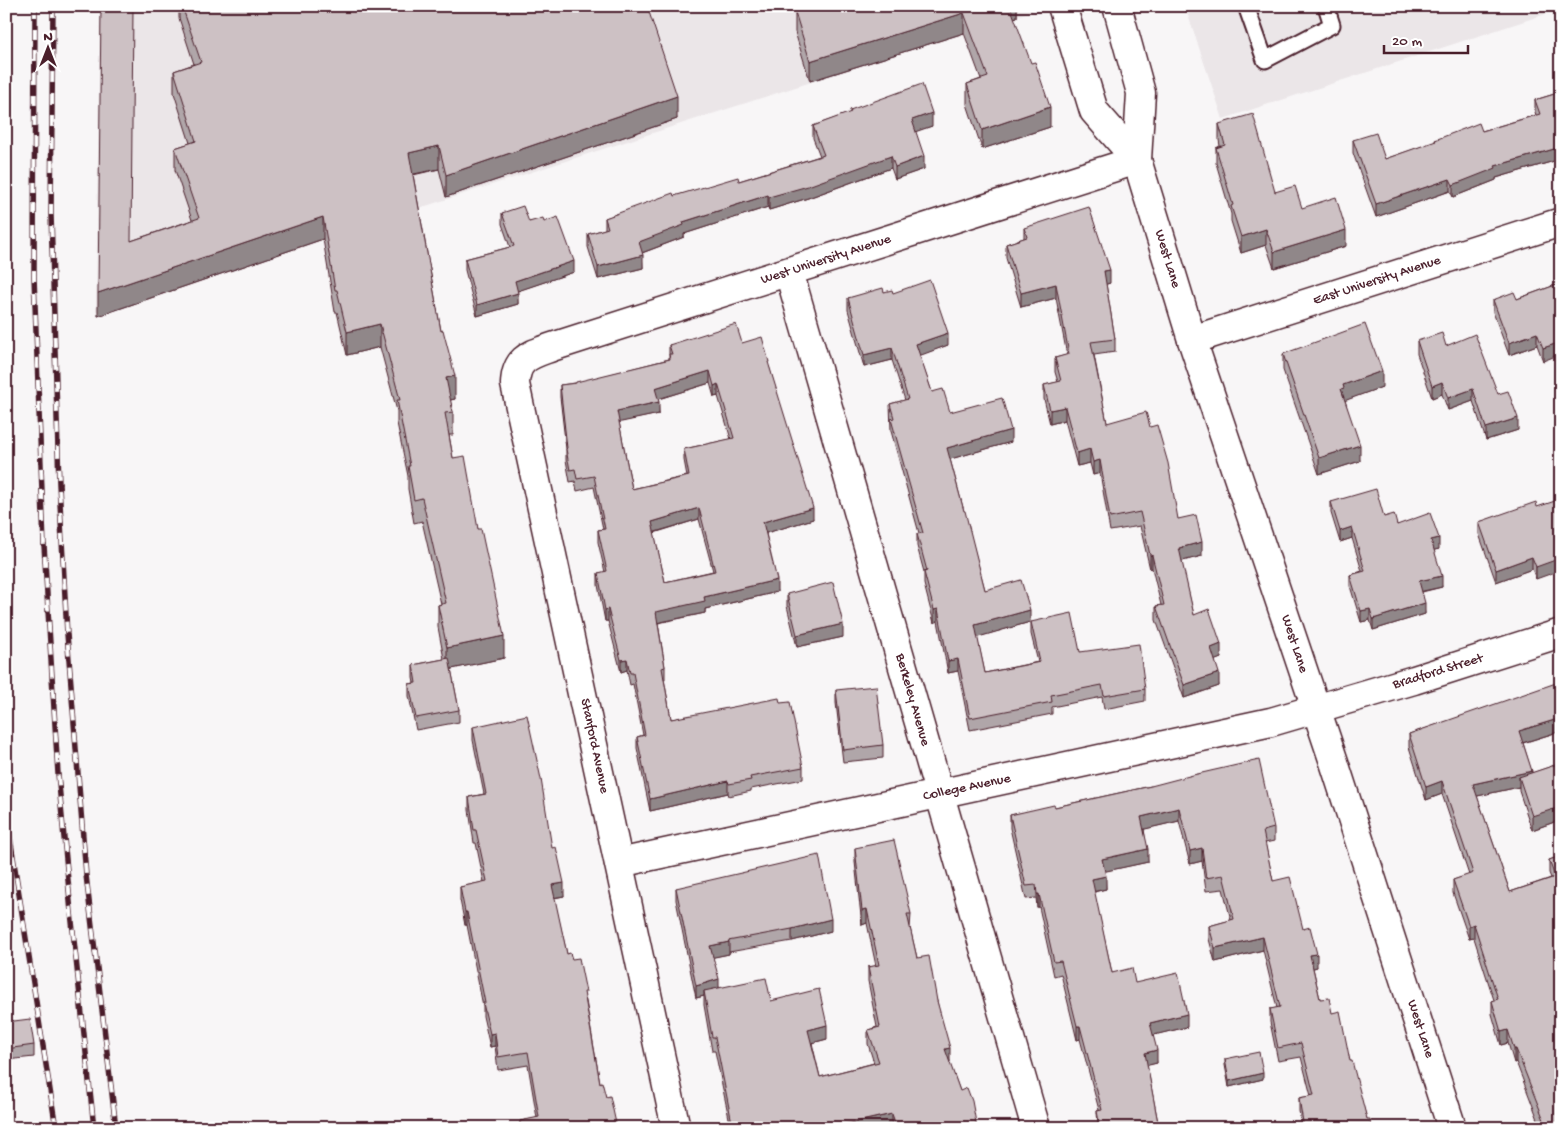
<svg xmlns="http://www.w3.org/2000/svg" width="1567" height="1134" font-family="'Gochi Hand',sans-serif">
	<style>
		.built { fill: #ebe6e8 }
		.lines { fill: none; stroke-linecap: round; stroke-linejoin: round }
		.lane-casing { stroke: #4a1f2b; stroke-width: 19 }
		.street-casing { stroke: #4a1f2b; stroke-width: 31 }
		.secondary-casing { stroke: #4a1f2b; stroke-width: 31 }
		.lane { stroke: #fff; stroke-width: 15 }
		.street { stroke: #fff; stroke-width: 28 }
		.secondary { stroke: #fff; stroke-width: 28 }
		.rail-casing { stroke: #4a1f2b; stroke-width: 5.5 }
		.rail { stroke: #fff; stroke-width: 4; stroke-dasharray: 11; stroke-linecap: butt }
		.wall { fill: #b0a6a9; stroke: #4a1f2b; fill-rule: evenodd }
		.shaded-wall { fill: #908789; stroke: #4a1f2b }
		.building { fill: #cdc1c4; stroke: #4a1f2b; fill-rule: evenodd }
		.labels { text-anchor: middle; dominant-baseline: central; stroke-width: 4.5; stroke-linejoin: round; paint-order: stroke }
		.street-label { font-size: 14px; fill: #4a1f2b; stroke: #fff }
	</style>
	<rect width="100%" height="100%" fill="#f8f6f7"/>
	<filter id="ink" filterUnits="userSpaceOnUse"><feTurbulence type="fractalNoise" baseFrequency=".02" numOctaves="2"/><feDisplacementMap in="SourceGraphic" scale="10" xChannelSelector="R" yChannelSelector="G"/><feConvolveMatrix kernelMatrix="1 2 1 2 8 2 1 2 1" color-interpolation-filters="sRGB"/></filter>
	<g filter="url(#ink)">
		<g class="built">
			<path d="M100,6H1031L1032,11L96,312Z"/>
			<path d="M1185,6H1561V9L1223,119Z"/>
		</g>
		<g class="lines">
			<defs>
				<path id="lane" d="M1246,6L1265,60L1332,25L1326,6"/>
				<g id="street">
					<path d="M789,272L1036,1128"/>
					<path d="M1192,340L1561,222"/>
					<path d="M619,863L1271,722L1414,680L1561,633"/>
					<path d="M676,1128L515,384C516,357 531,355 552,347L1137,160"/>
				</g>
				<g id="secondary">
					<path d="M1062,6L1094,111L1137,160"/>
					<path d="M1117,6L1141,93L1137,160L1192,340L1334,762L1452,1128"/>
				</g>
			</defs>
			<use href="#lane" class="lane-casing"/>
			<use href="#street" class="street-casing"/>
			<use href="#secondary" class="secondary-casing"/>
			<use href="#lane" class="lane"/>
			<use href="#street" class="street"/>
			<use href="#secondary" class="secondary"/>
			<defs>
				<g id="rail">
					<path d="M35,6L34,277L44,545L58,774L71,912L94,1128"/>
					<path d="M53,6L51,214L59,484L67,634L86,875L116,1128"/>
					<path d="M6,812L56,1128"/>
				</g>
			</defs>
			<use href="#rail" class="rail-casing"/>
			<use href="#rail" class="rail"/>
		</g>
		<g class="wall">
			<path d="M179,6H647L677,119L446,197L439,169L413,175L441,331L455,399L450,400L453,412V435H449L453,458L478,529L504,658L451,669L459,710V722L416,730L409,696V684L414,683L413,678V665L444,659L438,627V605L441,604L422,521L414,523L408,489V476L397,423V411L380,347L347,355L337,312H335L323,239L98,316L131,241L192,220L175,170V148L190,143L174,93V71L194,64L179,18Z"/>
			<path d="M1017,6V17L1014,18L1050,127L982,149L967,104V84L981,79L964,33L810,81L795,32V12Z"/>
			<path d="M1561,92V159L1496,178V180L1453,197L1450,191L1376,217L1353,153V140L1385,159L1435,142V140L1482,131L1536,115L1535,112V100Z"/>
			<path d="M850,110L932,126L915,131L924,169L895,179L891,168L808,198L769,210L768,207L684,234V237L642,253L643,268L598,279L588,247V234L605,229V218L674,196L739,181L820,156L813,138V126L850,113Z"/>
			<path d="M1219,124L1275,192L1302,208L1346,246L1274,268L1266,245L1241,253L1231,221V214L1216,163V148L1220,146L1219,140Z"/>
			<path d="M502,213L529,222H544L574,272L517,291L518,304L477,316L465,270V259L510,247L502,224Z"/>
			<path d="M1024,228L1110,283L1106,284L1115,339V352L1094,355L1107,423L1178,519L1202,556L1181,561L1194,615L1221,658L1215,660L1219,686L1184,698L1156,620V606L1161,605L1152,568L1150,569L1140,526L1110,531L1100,473L1093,475L1090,463L1077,466L1065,420L1050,424L1044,399V385L1058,382L1055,372V358L1067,355L1056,298L1021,307L1006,258V244L1024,238Z"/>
			<path d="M1561,283L1543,361L1537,345L1509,355L1493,312V300L1517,299Z"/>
			<path d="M884,292L893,293L948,345L919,355L932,392L950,412L1011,442L950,459L985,590L1030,622L977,637L985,673L1038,662L1031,634V622L1080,652L1145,689V701L1104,709L1102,697L1052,707V714L970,730L958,671L948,673L938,621L934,623L924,584V572L917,546V534L919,533L891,431L890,404L905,400L892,360L864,367L848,310V298Z"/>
			<path d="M1417,341L1446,346L1498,394L1518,430L1486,440L1473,401L1448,410L1442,394L1432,398L1417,354Z"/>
			<path d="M742,343L769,366L813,519L766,533L777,592L705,609V613L658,623L665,667V679H664L671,719L780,703L803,767V779L751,789V791L729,796L728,793L650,811L637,748V737L643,735L633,684L630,685L627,670L621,672L608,621H605L598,585V573L605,572L598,542V530L603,529L594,487L577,491L575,481L570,482L566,460V449L560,397V385L576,383L669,359V345ZM710,383L714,397L718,396L731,439L684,449V460L687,476L632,489L619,422L659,414L658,399ZM699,519L713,571L665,582L654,533Z"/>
			<path d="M1283,354L1382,387L1345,400L1360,461L1319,474L1283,370Z"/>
			<path d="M1331,502L1384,517L1439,549L1434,550L1442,587L1422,592L1425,614L1373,630L1370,620L1361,622L1350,586V575L1362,571L1352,538L1340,542L1331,513Z"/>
			<path d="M1537,507L1536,579L1532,569L1496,582L1479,534V522Z"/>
			<path d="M787,594L843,637L797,647L787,606Z"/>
			<path d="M1561,684V731L1523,743L1532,773L1561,763V812L1560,813V820L1532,830L1519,791V787L1477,796L1510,892L1551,878L1549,873V860L1561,856V1128H1533V1124L1539,1122L1516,1062L1514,1063L1508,1043L1501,1045L1492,1014V1001L1494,1000L1474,938L1469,939L1453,893V880L1469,875L1442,794L1426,800L1409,747V734Z"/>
			<path d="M836,690L883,745V758L843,762L836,703Z"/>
			<path d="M473,727L552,848L564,896L554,898L567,954L572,959L586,1001L600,1083L606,1097L617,1128H520V1121L537,1118L528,1065L498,1070L495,1046L490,1047L483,1016V1006L467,925H465L460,900V887L484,882L476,843H474L469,810V797L484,794L473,740Z"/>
			<path d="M1151,786L1274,828V841L1265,843L1273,881L1303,929L1317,967L1313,968L1320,999L1332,1013L1350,1061L1367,1119L1371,1128H1302L1299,1111V1098L1311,1096L1301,1057L1278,1061L1270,1022V1009L1277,1008L1263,950L1215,962L1209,939V926L1231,920L1223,889L1206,891L1202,861L1190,864L1179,821L1144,829L1148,862L1105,871L1106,889L1094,892L1112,973L1135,983L1187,1027L1153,1035L1157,1063L1147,1065L1159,1128H1098L1097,1111L1099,1110L1080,1039L1077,1040L1061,974L1054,976L1039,907H1037L1036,898L1026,899L1010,828V815L1055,807Z"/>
			<path d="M855,848L911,914L910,928L917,958L937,1001L950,1062H949L960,1091L977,1128H731L715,1051H712L704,1005V996L696,998L676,900V888L831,931L792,941L729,952V954L713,957L719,988L771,1001L827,1039L812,1043L820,1077L874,1063L868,1044V1030L877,1027L868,981V967L876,966L867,923L862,925L855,862Z"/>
			<path d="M6,1022L34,1045V1057L6,1060Z"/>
			<path d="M1225,1059L1263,1079L1229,1087L1225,1065Z"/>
		</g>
		<g class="shaded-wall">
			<path d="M1007,6H1017V17L1007,20Z"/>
			<path d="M964,13V33L810,81V61Z"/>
			<path d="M677,96V119L446,197V175Z"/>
			<path d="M1050,107V127L982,149V130Z"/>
			<path d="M932,113V126L912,133V120Z"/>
			<path d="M439,146V169L409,175V153Z"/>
			<path d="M1561,147V159L1496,178V180L1453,197V185L1495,166Z"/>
			<path d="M891,156V168L808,198L769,210V197Z"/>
			<path d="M924,156V169L895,179V167Z"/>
			<path d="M1450,179V191L1376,217V204Z"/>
			<path d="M768,195V207L684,234V237L639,254V242L683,222Z"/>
			<path d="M323,217V239L98,316V293Z"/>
			<path d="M1266,229V245L1241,253V237Z"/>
			<path d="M1346,230V246L1274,268V252Z"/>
			<path d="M643,255V268L598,279V267Z"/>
			<path d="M574,261V272L515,292V281Z"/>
			<path d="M1110,270V283L1104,285V271Z"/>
			<path d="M1056,284V298L1021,307V293Z"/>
			<path d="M518,293V304L477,316V305Z"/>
			<path d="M380,324V347L347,355V332Z"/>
			<path d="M948,333V345L916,357V344Z"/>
			<path d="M1537,333V345L1509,355V343Z"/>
			<path d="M1561,342V354L1543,361V348Z"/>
			<path d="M892,348V360L864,367V355Z"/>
			<path d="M710,371V383L655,400V388Z"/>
			<path d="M1382,371V387L1344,401L1341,389L1343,385Z"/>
			<path d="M455,376V399L446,401V378Z"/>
			<path d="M1442,382V394L1432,398V386Z"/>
			<path d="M718,384V396L714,397V386Z"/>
			<path d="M1473,389V401L1448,410V398Z"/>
			<path d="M659,402V414L617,423V411Z"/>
			<path d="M1065,407V420L1050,424V410Z"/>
			<path d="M1518,418V430L1486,440V428Z"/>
			<path d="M1011,430V442L947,460V448Z"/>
			<path d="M1360,445V461L1319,474V458Z"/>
			<path d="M1090,449V463L1077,466V453Z"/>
			<path d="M1100,460V473L1093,475V462Z"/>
			<path d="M699,508V519L652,533V522Z"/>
			<path d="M813,508V519L763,534V522Z"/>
			<path d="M1352,527V538L1340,542V531Z"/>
			<path d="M1439,538V549L1431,551V540Z"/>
			<path d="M1202,542V556L1179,562V548Z"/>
			<path d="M1561,547V570L1536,579V567L1558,548Z"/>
			<path d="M1150,555H1152V568L1150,569Z"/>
			<path d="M1532,557V569L1496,582V570Z"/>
			<path d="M1442,576V587L1419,592V581Z"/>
			<path d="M777,580V592L705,609V613L656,623V612L704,597Z"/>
			<path d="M1425,603V614L1373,630V619Z"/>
			<path d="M608,609V621H605V610Z"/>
			<path d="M938,609V621L934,623V610Z"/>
			<path d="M1370,609V620L1361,622V611Z"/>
			<path d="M1030,610V622L975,638V625Z"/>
			<path d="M843,624V637L797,647V635Z"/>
			<path d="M504,636V658L447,670V648Z"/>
			<path d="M1221,644V658L1211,662V648Z"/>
			<path d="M627,659V670L621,672V660Z"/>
			<path d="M958,659V671L948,673V661Z"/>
			<path d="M1219,673V686L1184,698V685Z"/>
			<path d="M1561,718V731L1519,744V731Z"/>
			<path d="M1532,771V784L1519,777V787L1473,797V784Z"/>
			<path d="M728,781V793L650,811V799Z"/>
			<path d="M1442,781V794L1426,800V787Z"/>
			<path d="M1561,799L1560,820L1532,830V816L1558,800Z"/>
			<path d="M1179,808V821L1141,830V817Z"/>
			<path d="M1202,848V861L1190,864V851Z"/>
			<path d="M1148,849V862L1102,872V859Z"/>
			<path d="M1106,876V889L1092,892V879Z"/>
			<path d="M564,883V896L552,898V885Z"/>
			<rect x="1037" y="894" width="2" height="13"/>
			<path d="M867,909V923L862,925V910Z"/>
			<rect x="465" y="912" width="2" height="13"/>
			<path d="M831,919V931L792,941V929Z"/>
			<path d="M1474,924V938L1469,939V926Z"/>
			<path d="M1263,937V950L1215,962V948Z"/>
			<path d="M729,942V954L710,958V946Z"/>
			<path d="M1317,954V967L1310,969V955Z"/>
			<path d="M719,979V991H704V996L696,998V986Z"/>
			<path d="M1187,1014V1027L1150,1036V1023Z"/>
			<path d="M827,1025V1039L808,1044V1030Z"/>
			<path d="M1077,1026H1080V1039L1077,1040Z"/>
			<path d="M1508,1030V1043L1501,1045V1032Z"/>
			<path d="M495,1033V1046L490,1047V1034Z"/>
			<path d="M950,1048V1062L945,1063V1049Z"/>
			<path d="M1514,1049H1516V1062L1514,1063Z"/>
			<path d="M1157,1050V1063L1145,1066V1053Z"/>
			<path d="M1263,1073V1079L1229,1087V1081Z"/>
			<path d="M892,1114V1128H830Z"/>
		</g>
		<g class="building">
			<path d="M101,6H133L131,241L199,218L175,148L196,141L174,71L201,62L182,6H647L677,96L446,175L439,146L409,153L441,331L443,330L455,376L446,378L453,412L445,413L453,458L465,456L478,529H481L504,636L447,648L438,605L446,603L422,498L414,500L408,466H410L397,400H400L380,324L347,332L337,290H335L323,217L98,293Z"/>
			<path d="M814,6H1010L1031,63L1035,62L1050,107L982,130L967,84L988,77L964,13L810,61L795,12Z"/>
			<path d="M922,84L932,113L912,120L924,156L895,167L891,156L808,186L769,197L768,195L683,222L684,225L639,242L643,255L598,267L588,234L608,228L605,218L673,193L674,196L738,177L739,181L824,155L813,126L851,112L850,110Z"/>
			<path d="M1561,92V147L1495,166L1496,168L1453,185L1450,179L1376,204L1353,140L1376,133L1385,159L1436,141L1435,140L1479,123L1482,131L1540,114L1535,100Z"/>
			<path d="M1253,114L1275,192L1295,186L1302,208L1336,197L1346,230L1274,252L1266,229L1241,237L1231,206L1233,205L1216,148L1225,145L1219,124Z"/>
			<path d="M523,206L529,222L543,218L544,222L558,217L574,261L515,281L518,293L477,305L465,259L514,246L502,213Z"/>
			<path d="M1089,207L1110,270L1104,271L1115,339L1091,342L1107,423L1146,412L1150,427L1157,425L1168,463L1178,519L1196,515L1202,542L1179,548L1194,615L1209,609L1221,644L1211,648L1219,673L1184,685L1156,606L1164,605L1152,555H1150L1140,512L1110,518L1100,460L1093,462L1090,449L1077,453L1065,407L1050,410L1044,385L1061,381L1055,358L1069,354L1056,284L1021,293L1006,244L1027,237L1024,228Z"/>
			<path d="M930,280L948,333L916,344L932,392L943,389L950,412L1002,398L1011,430L947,448L964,511H965L985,590L1021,580L1030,610L975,625L985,673L1040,662L1031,622L1072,613L1080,652L1139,644L1145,689L1104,696L1102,685L1051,695L1052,702L970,718L958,659L948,661L938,609L934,610L924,572L927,571L917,534L923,533L891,419L894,418L890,404L908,399L892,348L864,355L848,298L883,288L884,292L892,290L893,293Z"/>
			<path d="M1561,283V342L1543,348L1537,333L1509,343L1493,300L1514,292L1517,299Z"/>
			<path d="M736,324L742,343L762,337L769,362H768L813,508L763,522L777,580L704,597L705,601L656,612L665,667L662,668L671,719L779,698L780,703L790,702L803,767L750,777L751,780L729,784L728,781L650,799L637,737L645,735L633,673H630L627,659L621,660L608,609L605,610L598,573L607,571L598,530L605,529L594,476L577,479L575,469L570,470L566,449L567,448L560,385L576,383V382L670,359L669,354H672L669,345ZM710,371L714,386L718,384L734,438L684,449L689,476L632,489L617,411L659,402L655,388ZM699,508L715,571L665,582L652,522Z"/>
			<path d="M1365,324L1382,371L1343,385L1344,388L1341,389L1360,445L1319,458L1283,354Z"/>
			<path d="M1442,333L1446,346L1475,334L1498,394L1508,391L1518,418L1486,428L1473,389L1448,398L1442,382L1432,386L1417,341Z"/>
			<path d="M1376,489L1384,517L1394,514L1397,525L1430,513L1439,538L1431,540L1442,576L1419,581L1425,603L1373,619L1370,609L1361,611L1350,575L1365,571L1352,527L1340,531L1331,502Z"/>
			<path d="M1561,499V547L1558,548L1561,555V558L1536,567L1532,557L1496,570L1479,522L1536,502L1537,507Z"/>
			<path d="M833,582L843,624L797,635L787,594Z"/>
			<path d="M449,658L459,710L416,718L409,684L416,683L413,665Z"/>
			<path d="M1556,683L1557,686L1561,684V718L1519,731L1532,771L1473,784L1510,892L1555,877L1549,860L1561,856V1128H1534L1533,1124L1544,1120L1516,1049H1514L1508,1030L1501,1032L1492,1001L1498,999L1474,924L1469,926L1453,880L1473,873L1442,781L1426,787L1409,734Z"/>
			<path d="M876,686L883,745L843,750L836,690Z"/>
			<path d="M527,715L541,779L552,848L556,847L564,883L552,885L567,954L570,953L572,959L579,958L586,992H584L600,1083L602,1082L606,1097L610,1096L617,1128H520V1121L539,1117L528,1052L498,1057L495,1033L490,1034L483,1003H485L467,912H465L460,887L487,881L476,830H474L469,797L486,794L473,727Z"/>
			<path d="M1259,760L1274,828L1263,831L1273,881L1290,877L1303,929L1310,927L1317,954L1310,955L1320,999L1329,998L1332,1013L1340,1011L1350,1061H1352L1367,1119H1370L1371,1128H1304L1299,1098L1314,1095L1301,1043L1278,1048L1270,1009L1280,1007L1263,937L1215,948L1209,926L1234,919L1223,875L1206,878L1202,848L1190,851L1179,808L1141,817L1148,849L1102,859L1106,876L1092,879L1112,973L1132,968L1135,983L1178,973L1187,1014L1150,1023L1157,1050L1145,1053L1159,1128H1100L1097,1111L1102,1110L1080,1026H1077L1061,961L1054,962L1039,894H1037L1036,885L1026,886L1010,815L1054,805L1055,807L1151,786L1193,775Z"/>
			<path d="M1561,763V799L1558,800L1560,807L1532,816L1519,777Z"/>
			<path d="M894,840L911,914H907L917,958L929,956L937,1001L950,1048L945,1049L960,1091L967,1088L972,1101L977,1128H897L892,1114L830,1128H733L715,1037H712L704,991L766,978L771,1001L819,989L827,1025L808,1030L820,1077L879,1062L868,1030L880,1027L868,967L879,965L867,909L862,910L855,848Z"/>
			<path d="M819,855L831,919L792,929L728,941L729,942L710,946L719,979L696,986L676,888Z"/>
			<path d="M30,1019L34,1045L6,1049V1022Z"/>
			<path d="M1259,1052L1263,1073L1229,1081L1225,1059Z"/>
		</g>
	</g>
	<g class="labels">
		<g class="street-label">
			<text transform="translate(1167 259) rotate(73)">West Lane</text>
			<text transform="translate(826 260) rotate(-18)">West University Avenue</text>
			<text transform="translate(1377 281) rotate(-18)">East University Avenue</text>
			<text transform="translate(1294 644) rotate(72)">West Lane</text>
			<text transform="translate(1438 672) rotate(-17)">Bradford Street</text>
			<text transform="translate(912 700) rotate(74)">Berkeley Avenue</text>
			<text transform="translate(594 746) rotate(78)">Stanford Avenue</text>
			<text transform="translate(967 788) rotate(-12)">College Avenue</text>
			<text transform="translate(1420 1029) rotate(72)">West Lane</text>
		</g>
	</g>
	<rect width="1567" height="1134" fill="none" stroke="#fff" stroke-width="25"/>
	<rect x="12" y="12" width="1542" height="1109" fill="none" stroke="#4a1f2b" stroke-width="2" filter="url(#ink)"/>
	<g transform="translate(48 48)" stroke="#ffffff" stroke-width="4" paint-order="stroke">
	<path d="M0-4L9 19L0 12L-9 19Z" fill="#4a1f2b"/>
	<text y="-8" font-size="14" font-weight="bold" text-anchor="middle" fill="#4a1f2b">N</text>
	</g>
	<path d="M1384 45v8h84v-8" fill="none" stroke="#4a1f2b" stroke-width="2.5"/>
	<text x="1392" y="45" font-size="15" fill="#4a1f2b" stroke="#ffffff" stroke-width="4" paint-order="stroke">20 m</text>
</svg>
